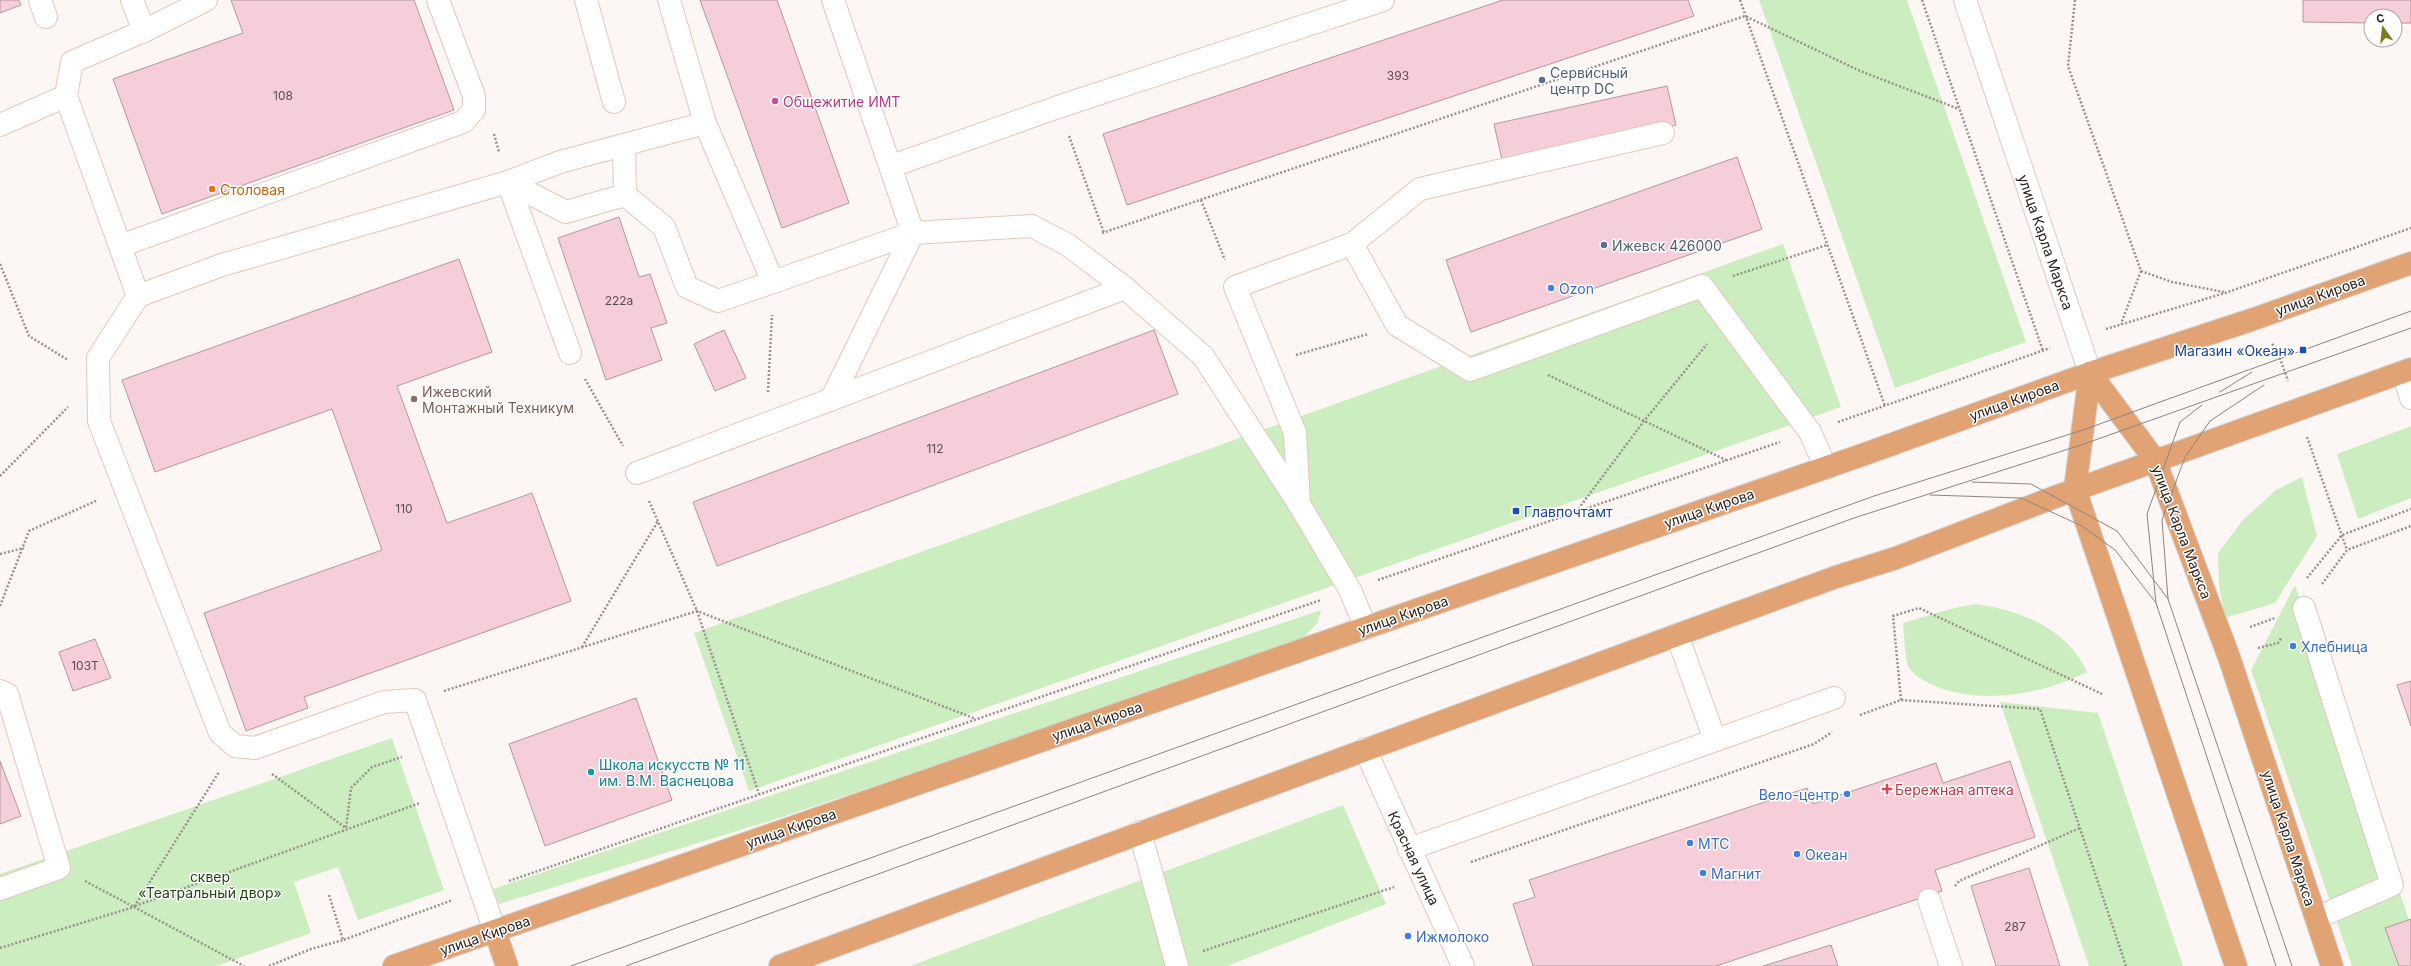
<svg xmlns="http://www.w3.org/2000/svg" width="2411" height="966" font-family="Inter,sans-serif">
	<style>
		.green { fill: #cbedc0 }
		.building { fill: #f5ceda; stroke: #b398a0 }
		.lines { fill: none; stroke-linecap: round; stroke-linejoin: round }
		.minor-casing { stroke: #e1c8bb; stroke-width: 24 }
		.major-casing { stroke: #d4d3d2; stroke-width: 24 }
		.path { stroke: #98918d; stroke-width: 2.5; stroke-dasharray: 2 2; stroke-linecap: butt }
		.minor { stroke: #fff; stroke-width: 22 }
		.major { stroke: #e1a374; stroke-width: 22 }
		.tram { stroke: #8c8581; stroke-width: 1 }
		.service-dot { fill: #5c6f8a; stroke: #fff; stroke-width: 1.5 }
		.hotel-dot { fill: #d1479c; stroke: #fff; stroke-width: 1.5 }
		.food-dot { fill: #e8710a; stroke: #fff; stroke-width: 1.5 }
		.shop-dot { fill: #3f7fe0; stroke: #fff; stroke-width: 1.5 }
		.transit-dot { fill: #1a4fb4; stroke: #fff; stroke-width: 1.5 }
		.education-dot { fill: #8d6e63; stroke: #fff; stroke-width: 1.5 }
		.culture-dot { fill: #0f9aa8; stroke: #fff; stroke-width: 1.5 }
		.health-dot { fill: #e0444e; stroke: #fff; stroke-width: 1.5 }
		.labels { text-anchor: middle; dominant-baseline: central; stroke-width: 3; stroke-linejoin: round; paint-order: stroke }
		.number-label { font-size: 12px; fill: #5d4c4c }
		.service-label { font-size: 14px; fill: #4e5e75; stroke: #fff; text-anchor: start }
		.hotel-label { font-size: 14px; fill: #b23c85; stroke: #fff; text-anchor: start }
		.food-label { font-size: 14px; fill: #c56008; stroke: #fff; text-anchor: start }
		.street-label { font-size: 14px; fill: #2a211c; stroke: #fff }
		.shop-label { font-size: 14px; fill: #366cbe; stroke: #fff; text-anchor: start }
		.transit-label { font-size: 14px; fill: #164399; stroke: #fff; text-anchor: end }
		.education-label { font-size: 14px; fill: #785e54; stroke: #fff; text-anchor: start }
		.culture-label { font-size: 14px; fill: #0d838f; stroke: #fff; text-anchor: start }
		.health-label { font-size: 14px; fill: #be3a42; stroke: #fff; text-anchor: start }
		.park-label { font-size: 14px; fill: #214513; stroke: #fff }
	</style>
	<rect width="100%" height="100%" fill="#fcf7f4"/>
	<g class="green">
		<path d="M1759,0H1907L2026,342L1895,388Z"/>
		<path d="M1783,244L1841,407L749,791L694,633Z"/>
		<path d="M2411,426V498L2358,519L2337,454Z"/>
		<path d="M2302,477L2317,536L2275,603L2225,618L2219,585L2218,553L2243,520L2276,490Z"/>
		<path d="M2295,585L2411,926V966H2352L2251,670Z"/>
		<path d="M1975,604C2020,610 2067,628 2087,672C2042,695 1977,706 1931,684C1923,680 1915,676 1909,668C1905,661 1904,633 1903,623L1950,609Z"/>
		<path d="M1321,610L1318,622L1299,643L770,821L499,904L493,889Z"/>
		<path d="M2000,702L2098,713L2183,966H2089Z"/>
		<path d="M392,738L444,890L358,920L338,867L294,882L311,933L216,966H0V874Z"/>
		<path d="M1343,805L1386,904L1227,966H910Z"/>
	</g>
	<g class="building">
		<path d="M0,0H19L21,5L0,13Z"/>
		<path d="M231,0H414L454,110L162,214L113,79L243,33Z"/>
		<path d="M700,0H777L849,203L782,228Z"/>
		<path d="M1503,0H1688L1694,16L1127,205L1103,134Z"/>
		<path d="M2303,0H2411V23H2395V16H2371V23L2303,22Z"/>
		<path d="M1667,86L1676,125L1503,164L1494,124Z"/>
		<path d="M1737,157L1762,229L1471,332L1446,260Z"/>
		<path d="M619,217L639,277L650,274L667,323L651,328L662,360L606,380L558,238Z"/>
		<path d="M459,259L492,352L397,386L447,523L532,493L571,601L304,697L308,708L246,731L204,613L382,550L332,409L155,472L122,380Z"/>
		<path d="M724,330L746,378L715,391L694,344Z"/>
		<path d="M1154,330L1178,394L717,566L693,502Z"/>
		<path d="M95,639L111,678L73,691L59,652Z"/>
		<path d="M2411,681V726L2397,685Z"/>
		<path d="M636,698L672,800L545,846L509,744Z"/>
		<path d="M0,761L21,816L0,824Z"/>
		<path d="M2010,761L2035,837L1935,870L1942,891L1716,966H1533L1513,904L1535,897L1529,880L1807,788L1813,804L1936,763L1943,783Z"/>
		<path d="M2029,868L2060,966H1996L1971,886Z"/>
		<path d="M2411,919V966H2399L2385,928Z"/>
		<path d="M1831,945L1838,966H1763Z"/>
	</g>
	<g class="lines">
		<defs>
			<g id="minor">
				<path d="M40,0L46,17"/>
				<path d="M132,0L144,31L72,62L66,96L138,296L98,358L99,421L220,733L235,746L255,748L384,702L415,700L495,931"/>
				<path d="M586,0L614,102"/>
				<path d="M669,0L705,123"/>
				<path d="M833,0L913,233L1032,226L1068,245L1125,288L1203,356L1299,504L1350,590L1366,628"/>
				<path d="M1965,0L2090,373"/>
				<path d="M144,31L206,0"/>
				<path d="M0,125L66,96"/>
				<path d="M624,145L625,195"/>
				<path d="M892,166L1058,107L1383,0"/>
				<path d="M508,182L566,212L625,195L664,227L687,287L718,301L773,282"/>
				<path d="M508,182L570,353"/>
				<path d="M1352,244L1420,189L1663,133"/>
				<path d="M120,246L463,122L474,110V96L438,0"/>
				<path d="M138,296L222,265L508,182L560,162L705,123L773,282L913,233"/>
				<path d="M2403,372L2411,398"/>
				<path d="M831,400L913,233"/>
				<path d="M637,473L1125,288"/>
				<path d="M1299,504L1295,433L1235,287L1352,244L1397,325L1470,370L1702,286L1810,432L1826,468"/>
				<path d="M2304,608L2392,885L2316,918"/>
				<path d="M1677,635L1715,740"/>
				<path d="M0,691L7,694L59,868L0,889"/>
				<path d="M1365,749L1463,966"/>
				<path d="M1140,832L1177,966"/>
				<path d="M1409,849L1834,698"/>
				<path d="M1929,900L1951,966"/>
			</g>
			<g id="major">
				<path d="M2090,373L2155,460L2229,657L2332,966"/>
				<path d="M2090,373L2075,489L2236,966"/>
				<path d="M495,931L507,966"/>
				<path d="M394,966L1862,455L2090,373L2254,319L2411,263"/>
				<path d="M780,966L1677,635L1836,577L1896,558L2055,497L2411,369"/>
			</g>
		</defs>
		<use href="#minor" class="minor-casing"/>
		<use href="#major" class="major-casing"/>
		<g class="path">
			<path d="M1740,0L1885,406"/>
			<path d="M1922,0L2043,351"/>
			<path d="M2075,0L2068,66L2141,271L2121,324"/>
			<path d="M494,134L499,152"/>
			<path d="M1069,136L1104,233"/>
			<path d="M1201,200L1225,260"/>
			<path d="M1102,233L1745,16L1860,71L1959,109"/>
			<path d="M0,264L29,336L68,360"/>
			<path d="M2141,271L2172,282L2224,292"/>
			<path d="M1733,276L1827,245"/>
			<path d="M2106,329L2225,293L2411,228"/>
			<path d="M2272,344L2277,350L2288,381"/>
			<path d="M1296,355L1368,334"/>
			<path d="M1548,375L1726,460"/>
			<path d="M585,379L623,446"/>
			<path d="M768,392L772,315"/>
			<path d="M1838,422L2050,348"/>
			<path d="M2307,437L2347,550"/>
			<path d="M0,476L68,407"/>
			<path d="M649,501L697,611L759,794"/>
			<path d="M1576,512L1644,421L1707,344"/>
			<path d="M0,554L24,548"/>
			<path d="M2307,578L2342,535L2411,509"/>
			<path d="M1378,580L1780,442"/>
			<path d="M2322,584L2347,550L2411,526"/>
			<path d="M0,606L29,531L98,500"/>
			<path d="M2250,627L2275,618"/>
			<path d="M582,647L658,521"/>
			<path d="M2258,648L2278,643L2282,637"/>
			<path d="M444,691L697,611L976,719"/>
			<path d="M1901,700L1893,616L1919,608L2102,694"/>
			<path d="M1860,715L1901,700L2040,709L2126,966"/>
			<path d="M272,774L346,828L351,788L372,767L402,757"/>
			<path d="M1471,862L1814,744L1832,732"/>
			<path d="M85,881L134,907L219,772"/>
			<path d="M509,881L1321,600"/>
			<path d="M1955,886L1959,881L2080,828"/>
			<path d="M329,895L343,940L453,900"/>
			<path d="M135,906L420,803"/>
			<path d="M0,948L134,907L244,966"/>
			<path d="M1203,951L1394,887"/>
			<path d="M269,966L311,949L343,940"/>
		</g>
		<use href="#minor" class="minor"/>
		<use href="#major" class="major"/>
		<g class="tram">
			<path d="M2264,385L2210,421L2185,457L2162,520L2168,599L2292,966"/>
			<path d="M2220,392L2252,372"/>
			<path d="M2202,405L2180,422L2147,514L2156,603L2276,966"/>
			<path d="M1972,482L2031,484L2117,531L2168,599"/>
			<path d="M1930,495L2021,498L2082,526L2115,550L2156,603"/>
			<path d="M571,966L1874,496L2083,430L2411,311"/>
			<path d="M626,966L1854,518L2081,445L2411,328"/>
		</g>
	</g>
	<g class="service-dot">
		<circle cx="1542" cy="80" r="4"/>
		<circle cx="1604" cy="245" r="4"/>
	</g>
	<circle class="hotel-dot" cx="775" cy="101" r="4"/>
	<circle class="food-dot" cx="212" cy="189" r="4"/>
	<g class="shop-dot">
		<circle cx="1551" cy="288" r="4"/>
		<circle cx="2293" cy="646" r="4"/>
		<circle cx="1847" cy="794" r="4"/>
		<circle cx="1690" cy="843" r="4"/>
		<circle cx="1797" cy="854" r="4"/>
		<circle cx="1703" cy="873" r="4"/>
		<circle cx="1408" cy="936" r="4"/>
	</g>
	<g class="transit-dot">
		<rect x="2299" y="346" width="8" height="8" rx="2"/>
		<rect x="1512" y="507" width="8" height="8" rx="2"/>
	</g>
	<circle class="education-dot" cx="414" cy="399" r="4"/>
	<circle class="culture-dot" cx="591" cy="772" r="4"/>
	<path class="health-dot" d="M1885 783h4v4h4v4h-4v4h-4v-4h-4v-4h4z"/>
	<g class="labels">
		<g class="number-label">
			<text x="1398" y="75">393</text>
			<text x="283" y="95">108</text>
			<text x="619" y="300">222а</text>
			<text x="935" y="448">112</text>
			<text x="404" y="508">110</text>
			<text x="85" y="665">103Т</text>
			<text x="2015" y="926">287</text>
		</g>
		<g class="service-label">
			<text x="1550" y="72">Сервисный<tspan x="1550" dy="16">центр DC</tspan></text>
			<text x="1612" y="245">Ижевск 426000</text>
		</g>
		<g class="hotel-label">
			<text x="783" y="101">Общежитие ИМТ</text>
		</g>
		<g class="food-label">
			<text x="220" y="189">Столовая</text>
		</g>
		<g class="street-label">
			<text transform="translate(2046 242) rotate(71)">улица Карла Маркса</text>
			<text transform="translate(2320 295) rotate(-20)">улица Кирова</text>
			<text transform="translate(2014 400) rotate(-20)">улица Кирова</text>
			<text transform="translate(1709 508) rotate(-19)">улица Кирова</text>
			<text transform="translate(2182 532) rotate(69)">улица Карла Маркса</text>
			<text transform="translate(1403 615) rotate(-19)">улица Кирова</text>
			<text transform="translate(1097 721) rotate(-19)">улица Кирова</text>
			<text transform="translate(791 828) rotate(-19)">улица Кирова</text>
			<text transform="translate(2289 838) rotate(72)">улица Карла Маркса</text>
			<text transform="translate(1414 858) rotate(65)">Красная улица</text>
			<text transform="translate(485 935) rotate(-19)">улица Кирова</text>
		</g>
		<g class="shop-label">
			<text x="1559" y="288">Ozon</text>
			<text x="2301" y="646">Хлебница</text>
			<text x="1839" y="794" text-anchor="end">Вело-центр</text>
			<text x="1698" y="843">МТС</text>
			<text x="1805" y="854">Океан</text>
			<text x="1711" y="873">Магнит</text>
			<text x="1416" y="936">Ижмолоко</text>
		</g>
		<g class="transit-label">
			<text x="2295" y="350">Магазин «Океан»</text>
			<text x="1524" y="511" text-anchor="start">Главпочтамт</text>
		</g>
		<g class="education-label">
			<text x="422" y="391">Ижевский<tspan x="422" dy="16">Монтажный Техникум</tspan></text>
		</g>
		<g class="culture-label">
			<text x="599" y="764">Школа искусств № 11<tspan x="599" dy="16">им. В.М. Васнецова</tspan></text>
		</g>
		<g class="health-label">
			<text x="1895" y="789">Бережная аптека</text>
		</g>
		<g class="park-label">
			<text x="210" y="876">сквер<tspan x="210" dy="16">«Театральный двор»</tspan></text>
		</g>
	</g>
	<g transform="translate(2383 28) rotate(345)"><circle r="19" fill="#ffffff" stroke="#aaa6a4"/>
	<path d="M0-3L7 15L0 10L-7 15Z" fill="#7d7b22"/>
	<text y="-6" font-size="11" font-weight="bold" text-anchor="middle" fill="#2a211c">С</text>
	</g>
</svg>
